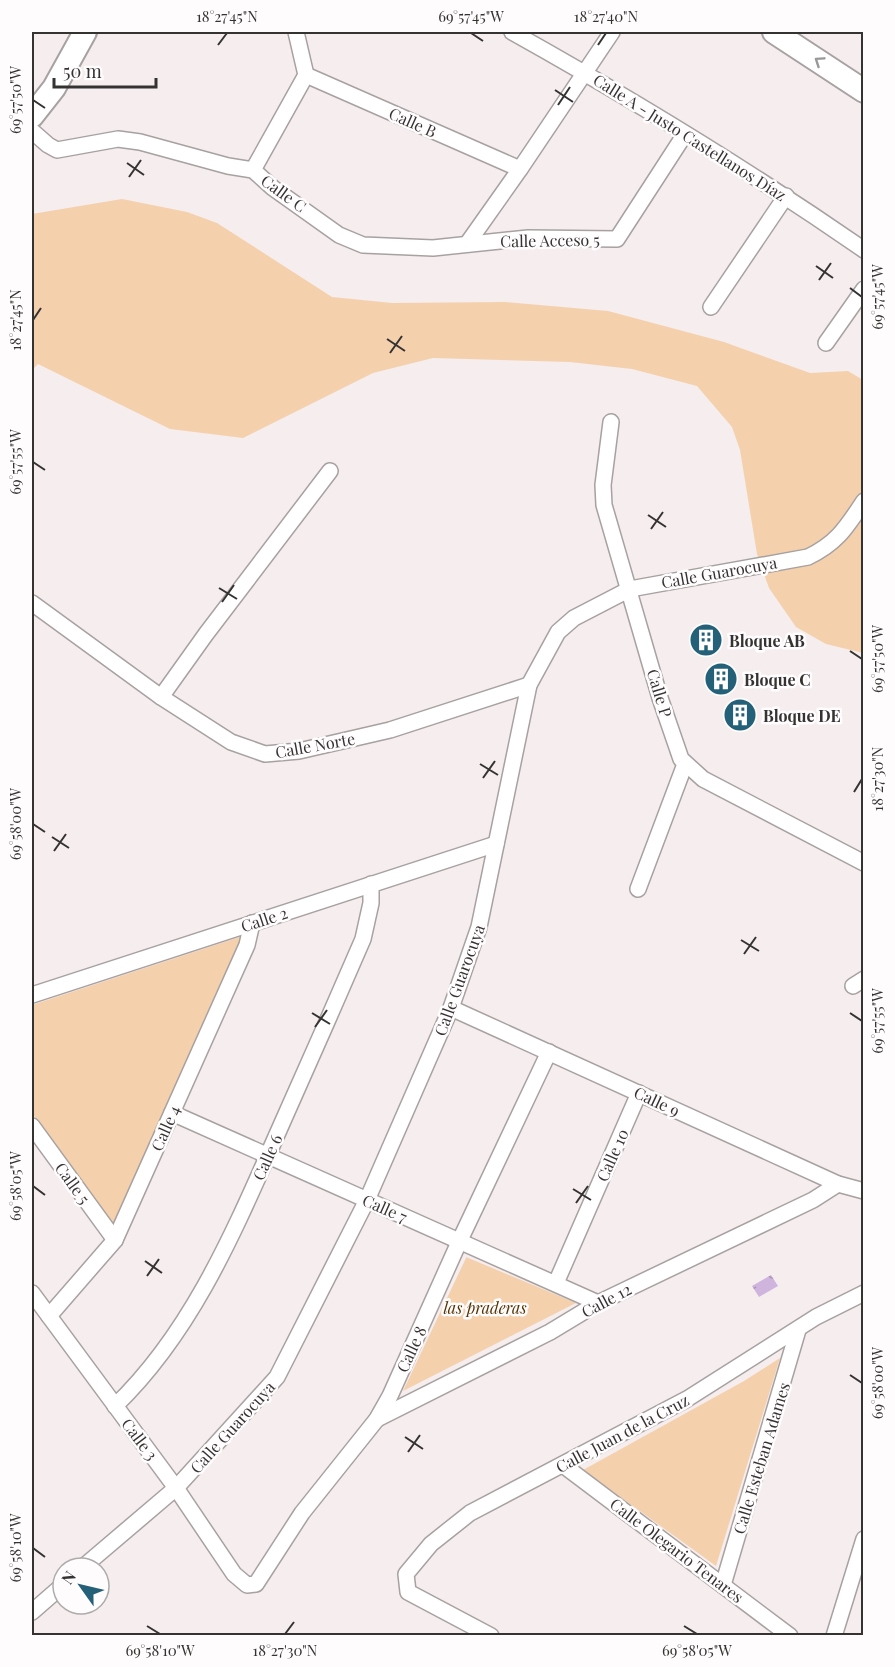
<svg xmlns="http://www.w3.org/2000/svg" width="895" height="1667" font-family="'Playfair Display',serif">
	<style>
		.green { fill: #f4d1ac }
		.water { fill: url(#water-ripples) }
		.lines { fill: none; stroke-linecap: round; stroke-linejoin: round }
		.street-casing { stroke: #a8a1a1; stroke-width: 18 }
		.secondary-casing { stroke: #a8a1a1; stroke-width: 26 }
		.street { stroke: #fff; stroke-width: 15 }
		.secondary { stroke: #fff; stroke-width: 22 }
		.oneway { stroke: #9a9898 }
		.ticks { fill: none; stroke: #353232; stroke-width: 2 }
		.labels { text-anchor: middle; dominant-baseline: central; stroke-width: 5; stroke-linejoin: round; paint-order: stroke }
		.street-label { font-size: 16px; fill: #353232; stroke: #fefcfc }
		.poi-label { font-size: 16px; font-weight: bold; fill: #353232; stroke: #fefcfc; text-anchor: start }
		.park-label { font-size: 16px; font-style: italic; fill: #543302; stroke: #fefcfc }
		.neatline { fill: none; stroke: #353232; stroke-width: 2 }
		.ticks-label { font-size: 15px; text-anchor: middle; fill: #353232 }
	</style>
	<defs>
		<pattern id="water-ripples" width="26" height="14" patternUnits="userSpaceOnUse" patternTransform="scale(1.5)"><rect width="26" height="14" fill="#cfb4de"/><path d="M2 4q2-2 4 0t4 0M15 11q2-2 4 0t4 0" fill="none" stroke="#a993b5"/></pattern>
	</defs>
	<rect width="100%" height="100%" fill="#f5edee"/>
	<g class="green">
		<path d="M122,199L187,212L217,223L332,297L392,303L505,302L608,311L724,342L810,373L848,371L863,380V653L826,644L796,627L769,588L757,554L740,450L732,427L697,386L632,369L570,362L433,358L373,373L243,438L170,429L38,364L32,370V214Z"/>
		<path d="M243,936L114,1227L32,1113V1005Z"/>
		<path d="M466,1257L576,1303L403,1391L466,1258Z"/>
		<path d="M780,1358L716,1566L583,1470L744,1381Z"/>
	</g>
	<path class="water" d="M771,1275L778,1286L759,1297L752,1286Z"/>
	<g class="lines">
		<defs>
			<g id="street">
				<path d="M512,32C632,99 750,171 864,250"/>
				<path d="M306,75L520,169"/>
				<path d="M32,131L48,145L57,150L118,139L140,142L228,166L253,170L273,188L339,235L363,245L433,248L528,238L617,239L685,134"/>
				<path d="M253,170L306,75L296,32"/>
				<path d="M467,244L520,169L612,32"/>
				<path d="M711,307L786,196"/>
				<path d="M826,343L864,289"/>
				<path d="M611,422L603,485L604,505L660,698L681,759L703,779L864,863"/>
				<path d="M32,603L161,697L231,742L265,754L299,751L390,730L529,685"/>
				<path d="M161,697L206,634L330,471"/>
				<path d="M638,889L685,764"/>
				<path d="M853,986L864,979"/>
				<path d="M32,995L496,844"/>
				<path d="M451,1008L838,1184L864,1191"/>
				<path d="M172,1113L598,1303"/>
				<path d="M32,1126L115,1240"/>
				<path d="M556,1283L639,1093"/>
				<path d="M32,1293L176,1488L234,1574L247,1585L256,1584L302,1513L377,1419L390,1396L460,1240L549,1052"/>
				<path d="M49,1316L115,1240L247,945L252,923"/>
				<path d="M115,1406C191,1333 233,1234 275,1139C305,1072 334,1006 363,939L371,903V884"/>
				<path d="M377,1419L550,1332L598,1303L813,1200L838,1184"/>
				<path d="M563,1465L790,1636"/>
				<path d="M82,1568L176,1488L277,1377L367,1200L451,1008L479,927L529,685L558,632L574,618L630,589L808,557C837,543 846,528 864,501"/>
				<path d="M723,1585L798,1330"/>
				<path d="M32,1612L63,1585"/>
				<path d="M491,1636L408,1592L406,1574L431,1544L470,1513L687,1399L816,1317L864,1293"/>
				<path d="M834,1636L864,1539"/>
			</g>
			<g id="secondary">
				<path d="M774,32L864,91"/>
				<path d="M32,116L54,88L85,32"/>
			</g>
		</defs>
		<use href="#street" class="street-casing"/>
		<use href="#secondary" class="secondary-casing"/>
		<use href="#street" class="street"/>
		<use href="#secondary" class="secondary"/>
	</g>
	<defs><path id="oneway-chevron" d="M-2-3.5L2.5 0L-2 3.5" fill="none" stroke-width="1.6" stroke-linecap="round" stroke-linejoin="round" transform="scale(1.5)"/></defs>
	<use class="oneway" href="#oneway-chevron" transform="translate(819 61) rotate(-146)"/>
	<path class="ticks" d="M471,33L483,41M218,45L227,33M598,45L606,33M555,90L573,102M33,100L45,108M558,105L570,87M127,163L144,175M129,177L141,160M816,266L833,278M819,280L831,263M850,288L862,297M33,320L41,308M387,339L405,351M390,353L402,336M33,462L45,470M648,515L666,527M651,529L663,512M219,588L237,599M222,602L234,585M850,651L862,659M480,764L498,775M483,778L495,761M854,792L862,779M33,824L45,832M52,837L69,848M54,851L66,834M741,940L759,951M744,954L756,937M312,1013L330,1024M850,1013L862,1021M315,1027L327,1010M33,1186L45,1195M573,1189L591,1200M576,1203L588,1186M145,1261L162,1273M147,1276L159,1259M850,1375L862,1383M405,1437L423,1449M408,1452L420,1435M33,1548L45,1557M147,1626L160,1634M684,1626L697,1634M285,1634L294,1622"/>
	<defs>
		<symbol id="building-disc" viewBox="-11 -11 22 22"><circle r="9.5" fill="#246078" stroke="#fefcfc"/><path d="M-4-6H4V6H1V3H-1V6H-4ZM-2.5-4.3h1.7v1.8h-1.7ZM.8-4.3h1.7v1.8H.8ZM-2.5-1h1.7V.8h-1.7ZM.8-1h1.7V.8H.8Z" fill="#fff"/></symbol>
	</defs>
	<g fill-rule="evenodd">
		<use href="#building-disc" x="687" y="621" width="38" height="38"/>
		<use href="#building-disc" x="702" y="660" width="38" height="38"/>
		<use href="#building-disc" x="721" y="696" width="38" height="38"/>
	</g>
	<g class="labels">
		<g class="street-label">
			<text transform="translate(413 122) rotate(24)">Calle B</text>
			<text transform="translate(690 137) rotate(32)">Calle A - Justo Castellanos Díaz</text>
			<text transform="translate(284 193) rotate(36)">Calle C</text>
			<text transform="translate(550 240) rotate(-1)">Calle Acceso 5</text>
			<text transform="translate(719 572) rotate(-10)">Calle Guarocuya</text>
			<text transform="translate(660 693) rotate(73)">Calle P</text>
			<text transform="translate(315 745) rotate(-10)">Calle Norte</text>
			<text transform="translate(264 919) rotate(-18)">Calle 2</text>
			<text transform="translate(459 980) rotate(-70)">Calle Guarocuya</text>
			<text transform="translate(657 1101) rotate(25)">Calle 9</text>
			<text transform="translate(165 1128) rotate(-66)">Calle 4</text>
			<text transform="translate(612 1155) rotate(-66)">Calle 10</text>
			<text transform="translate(267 1157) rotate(-66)">Calle 6</text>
			<text transform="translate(73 1183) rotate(54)">Calle 5</text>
			<text transform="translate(385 1208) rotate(24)">Calle 7</text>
			<text transform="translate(606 1300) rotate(-28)">Calle 12</text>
			<text transform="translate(411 1349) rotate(-65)">Calle 8</text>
			<text transform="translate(232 1427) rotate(-48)">Calle Guarocuya</text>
			<text transform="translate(622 1433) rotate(-28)">Calle Juan de la Cruz</text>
			<text transform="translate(140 1439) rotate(53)">Calle 3</text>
			<text transform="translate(761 1458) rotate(-73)">Calle Esteban Adames</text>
			<text transform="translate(677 1550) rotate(37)">Calle Olegario Tenares</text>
		</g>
		<g class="poi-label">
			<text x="729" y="640">Bloque AB</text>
			<text x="744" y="679">Bloque C</text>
			<text x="763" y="715">Bloque DE</text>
		</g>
		<g class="park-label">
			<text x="485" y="1307">las praderas</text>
		</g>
	</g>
	<rect width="895" height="1667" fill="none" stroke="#fefcfc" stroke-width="66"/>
	<g transform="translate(81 1586) rotate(304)"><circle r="28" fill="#fefcfc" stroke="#aeabab" stroke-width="1.5"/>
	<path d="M0-4.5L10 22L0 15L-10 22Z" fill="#246078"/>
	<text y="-9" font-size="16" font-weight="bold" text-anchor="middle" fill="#353232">N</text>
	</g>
	<path d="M54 78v9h102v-9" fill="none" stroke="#353232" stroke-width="3"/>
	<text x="63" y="78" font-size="18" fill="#353232" stroke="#fefcfc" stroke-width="4.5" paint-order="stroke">50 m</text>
	<rect x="33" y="33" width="829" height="1601" class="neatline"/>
	<g class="ticks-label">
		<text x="227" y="22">18°27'45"N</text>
		<text x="471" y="22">69°57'45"W</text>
		<text x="606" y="22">18°27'40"N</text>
		<text transform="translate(16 100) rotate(-90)" y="5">69°57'50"W</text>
		<text transform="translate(878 297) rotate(-90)" y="5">69°57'45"W</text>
		<text transform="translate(16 320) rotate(-90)" y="5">18°27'45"N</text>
		<text transform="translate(16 462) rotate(-90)" y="5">69°57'55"W</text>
		<text transform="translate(878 659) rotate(-90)" y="5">69°57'50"W</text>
		<text transform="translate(878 779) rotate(-90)" y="5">18°27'30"N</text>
		<text transform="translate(16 824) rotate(-90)" y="5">69°58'00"W</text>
		<text transform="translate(878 1021) rotate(-90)" y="5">69°57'55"W</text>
		<text transform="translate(16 1186) rotate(-90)" y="5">69°58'05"W</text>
		<text transform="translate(878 1383) rotate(-90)" y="5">69°58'00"W</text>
		<text transform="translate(16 1548) rotate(-90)" y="5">69°58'10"W</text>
		<text x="160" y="1656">69°58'10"W</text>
		<text x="285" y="1656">18°27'30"N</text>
		<text x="697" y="1656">69°58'05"W</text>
	</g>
</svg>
